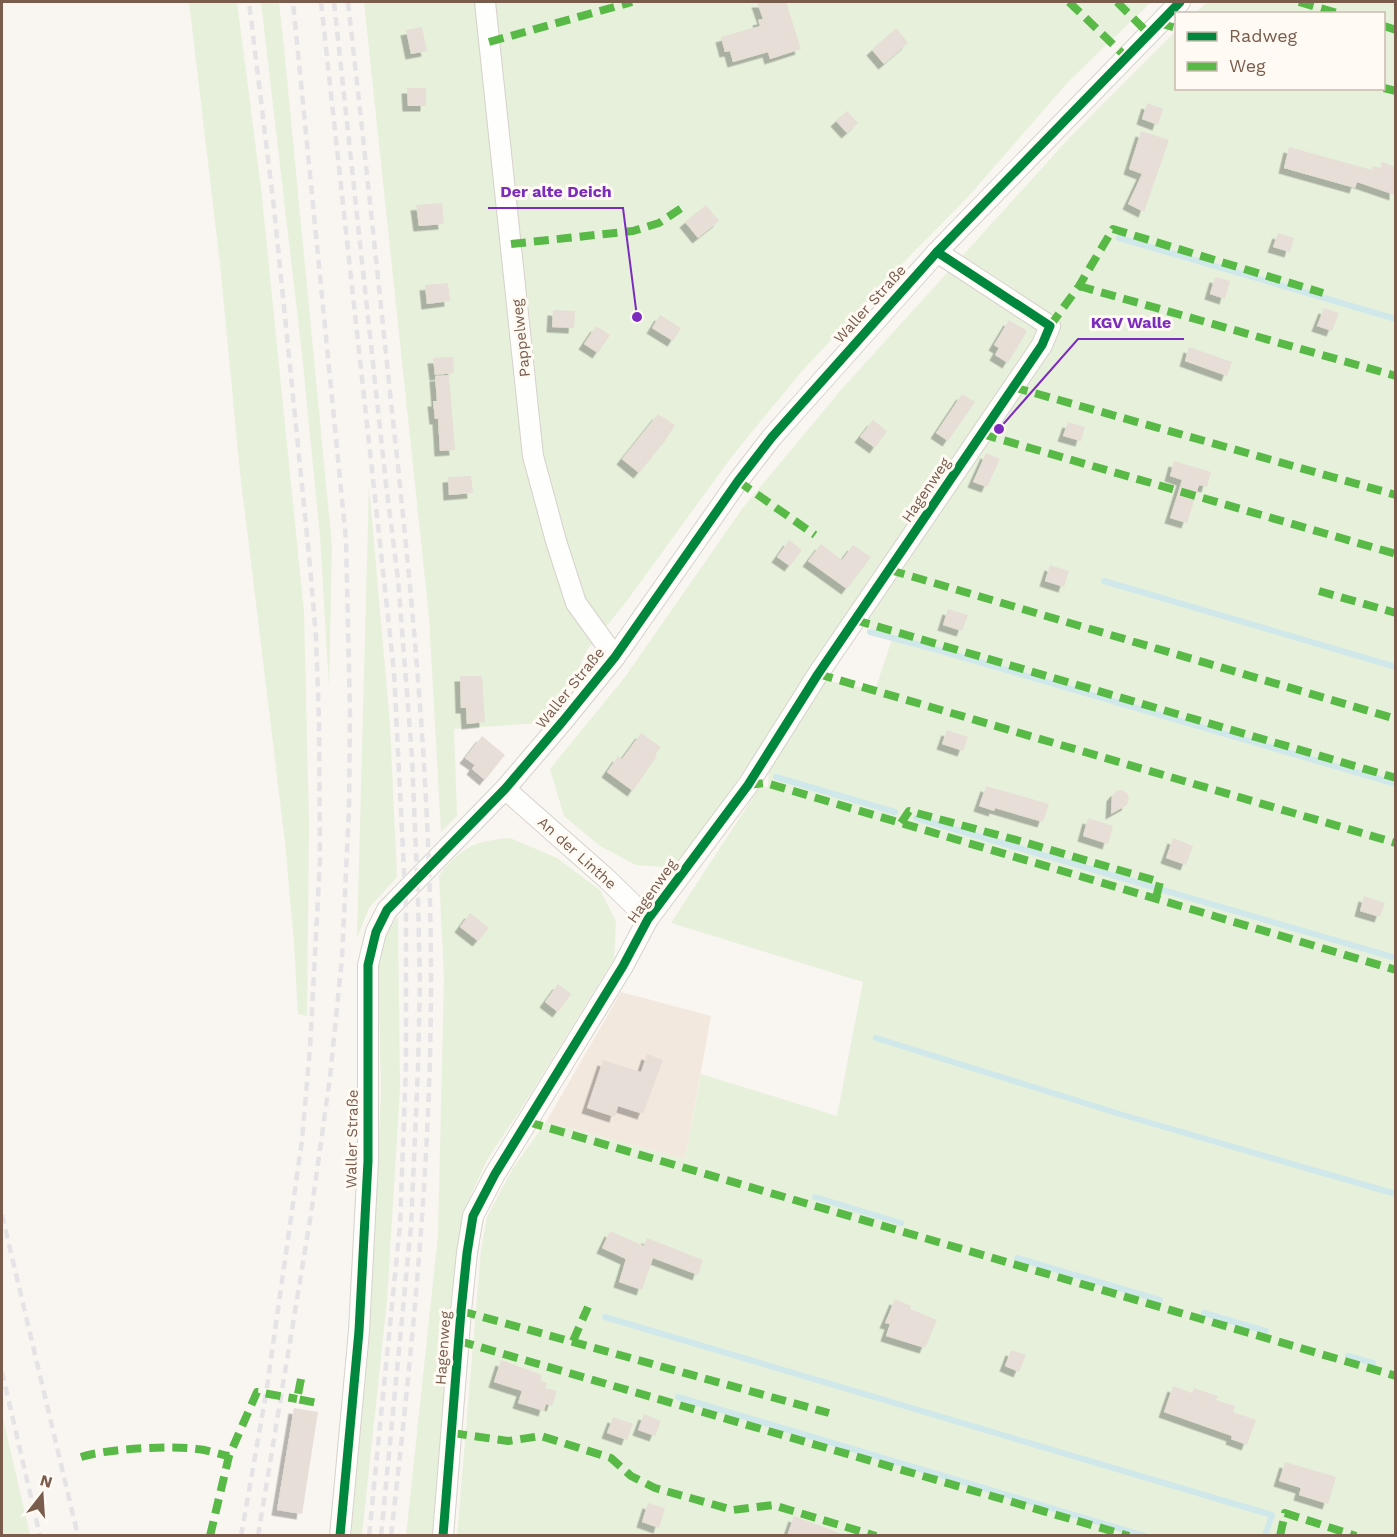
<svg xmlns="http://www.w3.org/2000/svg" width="1397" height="1537" font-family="'Work Sans',sans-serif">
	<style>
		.residential { fill: #f2e8de }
		.green { fill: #e7f0db }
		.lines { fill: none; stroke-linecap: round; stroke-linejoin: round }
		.stream { stroke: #d0e8ea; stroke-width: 6 }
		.building { fill: #e6ded7; filter: url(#shadow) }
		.street-casing { stroke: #d7d1cb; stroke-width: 22 }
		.street { stroke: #fefefd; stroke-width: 20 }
		.rail { stroke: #e6e3e7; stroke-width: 4.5; stroke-dasharray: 9 6; stroke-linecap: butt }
		.quiet { stroke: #58b947; stroke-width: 8; stroke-dasharray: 15 8; stroke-linecap: butt }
		.cycleway-casing { stroke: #fffaf3; stroke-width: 13 }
		.cycleway { stroke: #00873e; stroke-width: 9 }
		.labels { text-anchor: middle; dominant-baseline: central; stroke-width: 6; stroke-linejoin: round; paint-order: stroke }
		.street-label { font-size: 15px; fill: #7a5c4d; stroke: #fffaf3 }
		.leader { fill: none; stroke: #7b2cbf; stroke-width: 2 }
		.callout-dot { fill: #7b2cbf; stroke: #fffaf3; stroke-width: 2 }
		.callout-label { font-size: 16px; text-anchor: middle; font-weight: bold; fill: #7b2cbf; stroke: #fffaf3; stroke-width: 6; stroke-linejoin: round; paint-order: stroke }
	</style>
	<defs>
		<filter id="shadow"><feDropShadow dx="-5.5" dy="5.5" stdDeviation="0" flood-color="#0004"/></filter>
	</defs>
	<rect width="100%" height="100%" fill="#f9f5f0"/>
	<path class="residential" d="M621,992L711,1016L685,1159L546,1122Z"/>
	<g class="green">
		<path d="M189,2H237L261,188L304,612L309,822L307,1016L298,1014L294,944L285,842L240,472L220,264Z"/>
		<path d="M261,2H279L284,48L332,546L329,687L320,536L302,354Z"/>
		<path d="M364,2H1151L1068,82L967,198L902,264L802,371L733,455L626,602L587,650L571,685L538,723L454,729L457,816L441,832L429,617Z"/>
		<path d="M1207,2H1395V1535L457,1536L481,1250L487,1217L513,1168L546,1122L685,1159L701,1074L837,1116L863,982L671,923L759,788L768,787L769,766L824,680L875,690L893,636L845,620L693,847L675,868L636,865L600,846L564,816L550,769L625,677L742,509L840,391L1072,135L1176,31V88H1384V14L1195,13Z"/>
		<path d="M369,485L390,725L397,877L369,908L357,938Z"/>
		<path d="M510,838L557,858L600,890L616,921L614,959L528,1098L487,1160L472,1192L460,1231L450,1307L433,1535L406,1536L438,1235L444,977L439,875C463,847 473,841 510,838Z"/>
		<path d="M398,916L400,1089L387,1300L362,1535L351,1536L371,1312L381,1091L378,963L387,933Z"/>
		<path d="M2,1414L30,1535H2Z"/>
	</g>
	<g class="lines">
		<g class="stream">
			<path d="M1119,238L1396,319"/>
			<path d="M1104,581L1396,667"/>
			<path d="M870,632L931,648L1396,784"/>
			<path d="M776,777L895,812"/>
			<path d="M916,818L1396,958"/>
			<path d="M876,1038L1123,1115L1396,1194"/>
			<path d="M815,1197L901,1223"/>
			<path d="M1017,1258L1160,1300"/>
			<path d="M1204,1313L1266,1331"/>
			<path d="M605,1317L1272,1515L1265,1536"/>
			<path d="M1348,1356L1373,1363"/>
			<path d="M678,1397L1145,1536"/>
		</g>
	</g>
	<g class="building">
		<path d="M757,2H786L801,49L770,59L768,52L733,62L730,51L725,52L721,37L760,26L758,20L763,19Z"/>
		<path d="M422,27L427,51L411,54L406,30Z"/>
		<path d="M896,28L908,43L884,64L872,50Z"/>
		<path d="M407,88H426V106H408Z"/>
		<path d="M1147,103L1163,109L1158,125L1142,119Z"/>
		<path d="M847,111L858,123L847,133L836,121Z"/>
		<path d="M1141,131L1169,140L1144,212L1128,204L1142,174L1129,169Z"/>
		<path d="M1289,147L1372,170L1373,166L1380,168L1382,162L1395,167V195L1357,182L1355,188L1284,168Z"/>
		<path d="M442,203L444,224L419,226L416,205Z"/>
		<path d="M706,205L719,221L698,238L685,222Z"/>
		<path d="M1278,233L1294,238L1290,252L1273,247Z"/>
		<path d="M1215,277L1230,281L1225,299L1210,294Z"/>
		<path d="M448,283L450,301L427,304L425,285Z"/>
		<path d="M1324,308L1339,313L1332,331L1317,326Z"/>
		<path d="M553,310L575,311L574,328L552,327Z"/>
		<path d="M660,315L681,328L673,341L652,328Z"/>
		<path d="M1009,320L1027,331L1008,363L995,355L999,348L994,345Z"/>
		<path d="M596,326L610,335L598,353L584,344Z"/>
		<path d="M1189,347L1232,362L1227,376L1185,361Z"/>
		<path d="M453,357L454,373L435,375L433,358Z"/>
		<path d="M449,375L455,450L440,451L438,419H435L433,401H437L435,376Z"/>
		<path d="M962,394L975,402L948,441L936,433Z"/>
		<path d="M658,414L675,425L665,441L639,473L622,459Z"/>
		<path d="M873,420L887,431L875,448L860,437Z"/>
		<path d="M1068,422L1085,427L1081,441L1063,436Z"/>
		<path d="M986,453L1000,459L987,487L973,482Z"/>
		<path d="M1174,461L1211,472L1207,487L1199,485L1187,523L1170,518L1182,480L1170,476Z"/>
		<path d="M471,476L473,493L449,495L448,477Z"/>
		<path d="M789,540L802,550L790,566L777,557Z"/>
		<path d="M821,544L842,560L853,545L871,557L847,589L808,561Z"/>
		<path d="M1050,565L1069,571L1064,587L1045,581Z"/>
		<path d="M948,609L968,615L962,631L943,625Z"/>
		<path d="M460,676H482L485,722L467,724L466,708H461Z"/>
		<path d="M947,730L968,737L963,751L942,744Z"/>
		<path d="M641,733L661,747L655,755L657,756L633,791L607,772L618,756L622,759Z"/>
		<path d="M482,736L505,755L485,780L472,769L475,765L465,758Z"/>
		<path d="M986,786L1049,804L1043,822L995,808L994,811L979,806Z"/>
		<path d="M1122,790L1127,793L1129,799L1127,805L1111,814L1112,796L1116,791Z"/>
		<path d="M1088,818L1113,826L1108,844L1083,836Z"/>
		<path d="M1173,838L1193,846L1186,865L1166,858Z"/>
		<path d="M1364,896L1385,903L1380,917L1360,911Z"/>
		<path d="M470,913L489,928L478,941L460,927Z"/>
		<path d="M558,984L571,994L558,1012L545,1002Z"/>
		<path d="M647,1054L663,1060L643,1114L618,1106L615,1117L587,1108L603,1060L641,1072Z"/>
		<path d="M610,1231L644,1246L647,1238L703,1260L698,1275L653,1258L642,1290L619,1282L626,1259L602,1248Z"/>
		<path d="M895,1299L911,1306L910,1309L937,1320L925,1348L886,1336L890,1324L885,1323Z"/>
		<path d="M1011,1350L1026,1355L1019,1372L1005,1366Z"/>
		<path d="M501,1360L542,1375L540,1381L547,1383L545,1388L557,1391L552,1406L546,1404L544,1411L518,1403L522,1391L494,1382Z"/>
		<path d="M1173,1386L1192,1393L1194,1388L1218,1396L1216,1400L1235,1406L1233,1412L1256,1420L1247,1445L1231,1439L1232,1436L1164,1412Z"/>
		<path d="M294,1408L318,1412L302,1514L277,1510Z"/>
		<path d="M644,1414L661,1421L655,1436L638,1430Z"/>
		<path d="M613,1417L633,1424L627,1440L607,1433Z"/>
		<path d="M1285,1462L1336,1477L1328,1504L1299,1495L1301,1488L1279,1481Z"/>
		<path d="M648,1503L665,1508L659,1528L642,1522Z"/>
		<path d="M794,1516L842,1534V1536H787Z"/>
	</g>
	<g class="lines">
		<defs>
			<g id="street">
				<path d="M485,2L533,456L556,541L576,603L615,657"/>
				<path d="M505,789L607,879L648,919"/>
				<path d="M340,1536L359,1331L368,1161V965L376,932L387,910L505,789L563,721L615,657L738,481L772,437L937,252L1180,2"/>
				<path d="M443,1536L461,1311L467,1253L473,1216L495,1174L623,966L648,919L748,785L818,674L1042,345L1050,326L937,252"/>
			</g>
		</defs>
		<use href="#street" class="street-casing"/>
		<use href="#street" class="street"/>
		<g class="rail">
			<path d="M321,2L394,672L406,910V1066L400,1225L369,1536"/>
			<path d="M334,2L386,484L398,579L412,757L418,899L420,983L418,1068L411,1226L381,1536"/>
			<path d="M348,2C363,135 377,268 391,402C412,594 431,787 431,980C431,1166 412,1351 391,1536"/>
			<path d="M2,1215L78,1536"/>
			<path d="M2,1372L40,1536"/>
			<path d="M241,1536L266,1394L302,1140L310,1048L320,861L319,720L316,637L309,555L274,208L249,2"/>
			<path d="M258,1536L311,1214L330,1077L342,958L349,808L350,714L346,540L293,2"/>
		</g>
		<g class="quiet">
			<path d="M1069,2L1125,56"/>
			<path d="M1117,2L1148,33"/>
			<path d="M1299,2L1340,14"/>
			<path d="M1159,23L1176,28"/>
			<path d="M1384,26L1396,30"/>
			<path d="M489,42L632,2"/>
			<path d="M1384,88L1396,91"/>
			<path d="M511,244L633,231L659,223L683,207"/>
			<path d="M1079,286L1396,376"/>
			<path d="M1050,326L1079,286L1113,229L1323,293"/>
			<path d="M1013,387L1396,495"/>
			<path d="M982,434L1396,554"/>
			<path d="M738,481L815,535"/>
			<path d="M890,570L1396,719"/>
			<path d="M1319,591L1396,613"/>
			<path d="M855,620L1396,778"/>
			<path d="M818,674L1396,843"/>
			<path d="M748,785L766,783L1396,970"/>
			<path d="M901,823L909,811L1020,841L1160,882L1156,898"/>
			<path d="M528,1122L1396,1376"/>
			<path d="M461,1311L829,1413"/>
			<path d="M459,1341L1129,1536"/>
			<path d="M573,1341L588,1307"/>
			<path d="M301,1379L297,1399L322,1404"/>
			<path d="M452,1433L508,1441L541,1436L611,1458L631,1476L655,1488L733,1510L773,1505L876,1536"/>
			<path d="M81,1457C105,1449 171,1445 197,1449C208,1450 219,1454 229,1456"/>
			<path d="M210,1536L229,1456L257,1392L297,1399"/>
			<path d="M1280,1536L1285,1513L1356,1536"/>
		</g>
		<defs>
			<g id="cycleway">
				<path d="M340,1536L359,1331L368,1161V965L376,932L387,910L505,789L563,721L615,657L738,481L772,437L937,252L1180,2"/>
				<path d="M443,1536L461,1311L467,1253L473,1216L495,1174L623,966L648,919L748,785L818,674L1042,345L1050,326L937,252"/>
			</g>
		</defs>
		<use href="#cycleway" class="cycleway-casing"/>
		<use href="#cycleway" class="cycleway"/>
	</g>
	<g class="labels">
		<g class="street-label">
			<text transform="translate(870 304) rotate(-48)">Waller Straße</text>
			<text transform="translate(521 338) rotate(-96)">Pappelweg</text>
			<text transform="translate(926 490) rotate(-56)">Hagenweg</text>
			<text transform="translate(570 688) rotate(-51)">Waller Straße</text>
			<text transform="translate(577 853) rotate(42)">An der Linthe</text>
			<text transform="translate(652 891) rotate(-55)">Hagenweg</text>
			<text transform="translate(352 1139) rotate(-89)">Waller Straße</text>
			<text transform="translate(443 1348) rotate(-86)">Hagenweg</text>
		</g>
	</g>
	<path class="leader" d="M637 317L623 208H488M999 429L1078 339H1184"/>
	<g class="callout-dot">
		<circle cx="637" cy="317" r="6"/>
		<circle cx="999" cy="429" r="6"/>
	</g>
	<g class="callout-label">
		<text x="556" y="197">Der alte Deich</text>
		<text x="1131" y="328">KGV Walle</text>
	</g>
	<rect width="1397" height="1537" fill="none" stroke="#7a5c4d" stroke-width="6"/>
	<rect x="1175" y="12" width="210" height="78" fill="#fffaf3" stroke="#cabbb1" stroke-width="1.5"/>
	<rect x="1187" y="32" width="30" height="9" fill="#00873e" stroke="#cabbb1" stroke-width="1.5"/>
	<text x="1229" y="42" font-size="18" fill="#7a5c4d">Radweg</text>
	<rect x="1187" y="62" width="30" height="9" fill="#58b947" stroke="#cabbb1" stroke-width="1.5"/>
	<text x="1229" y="72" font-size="18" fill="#7a5c4d">Weg</text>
	<g transform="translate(42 1495) rotate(17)" stroke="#fffaf3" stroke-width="4.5" paint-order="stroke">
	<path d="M0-4.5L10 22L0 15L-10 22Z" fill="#7a5c4d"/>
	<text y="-9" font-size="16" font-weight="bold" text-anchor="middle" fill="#7a5c4d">N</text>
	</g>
</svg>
